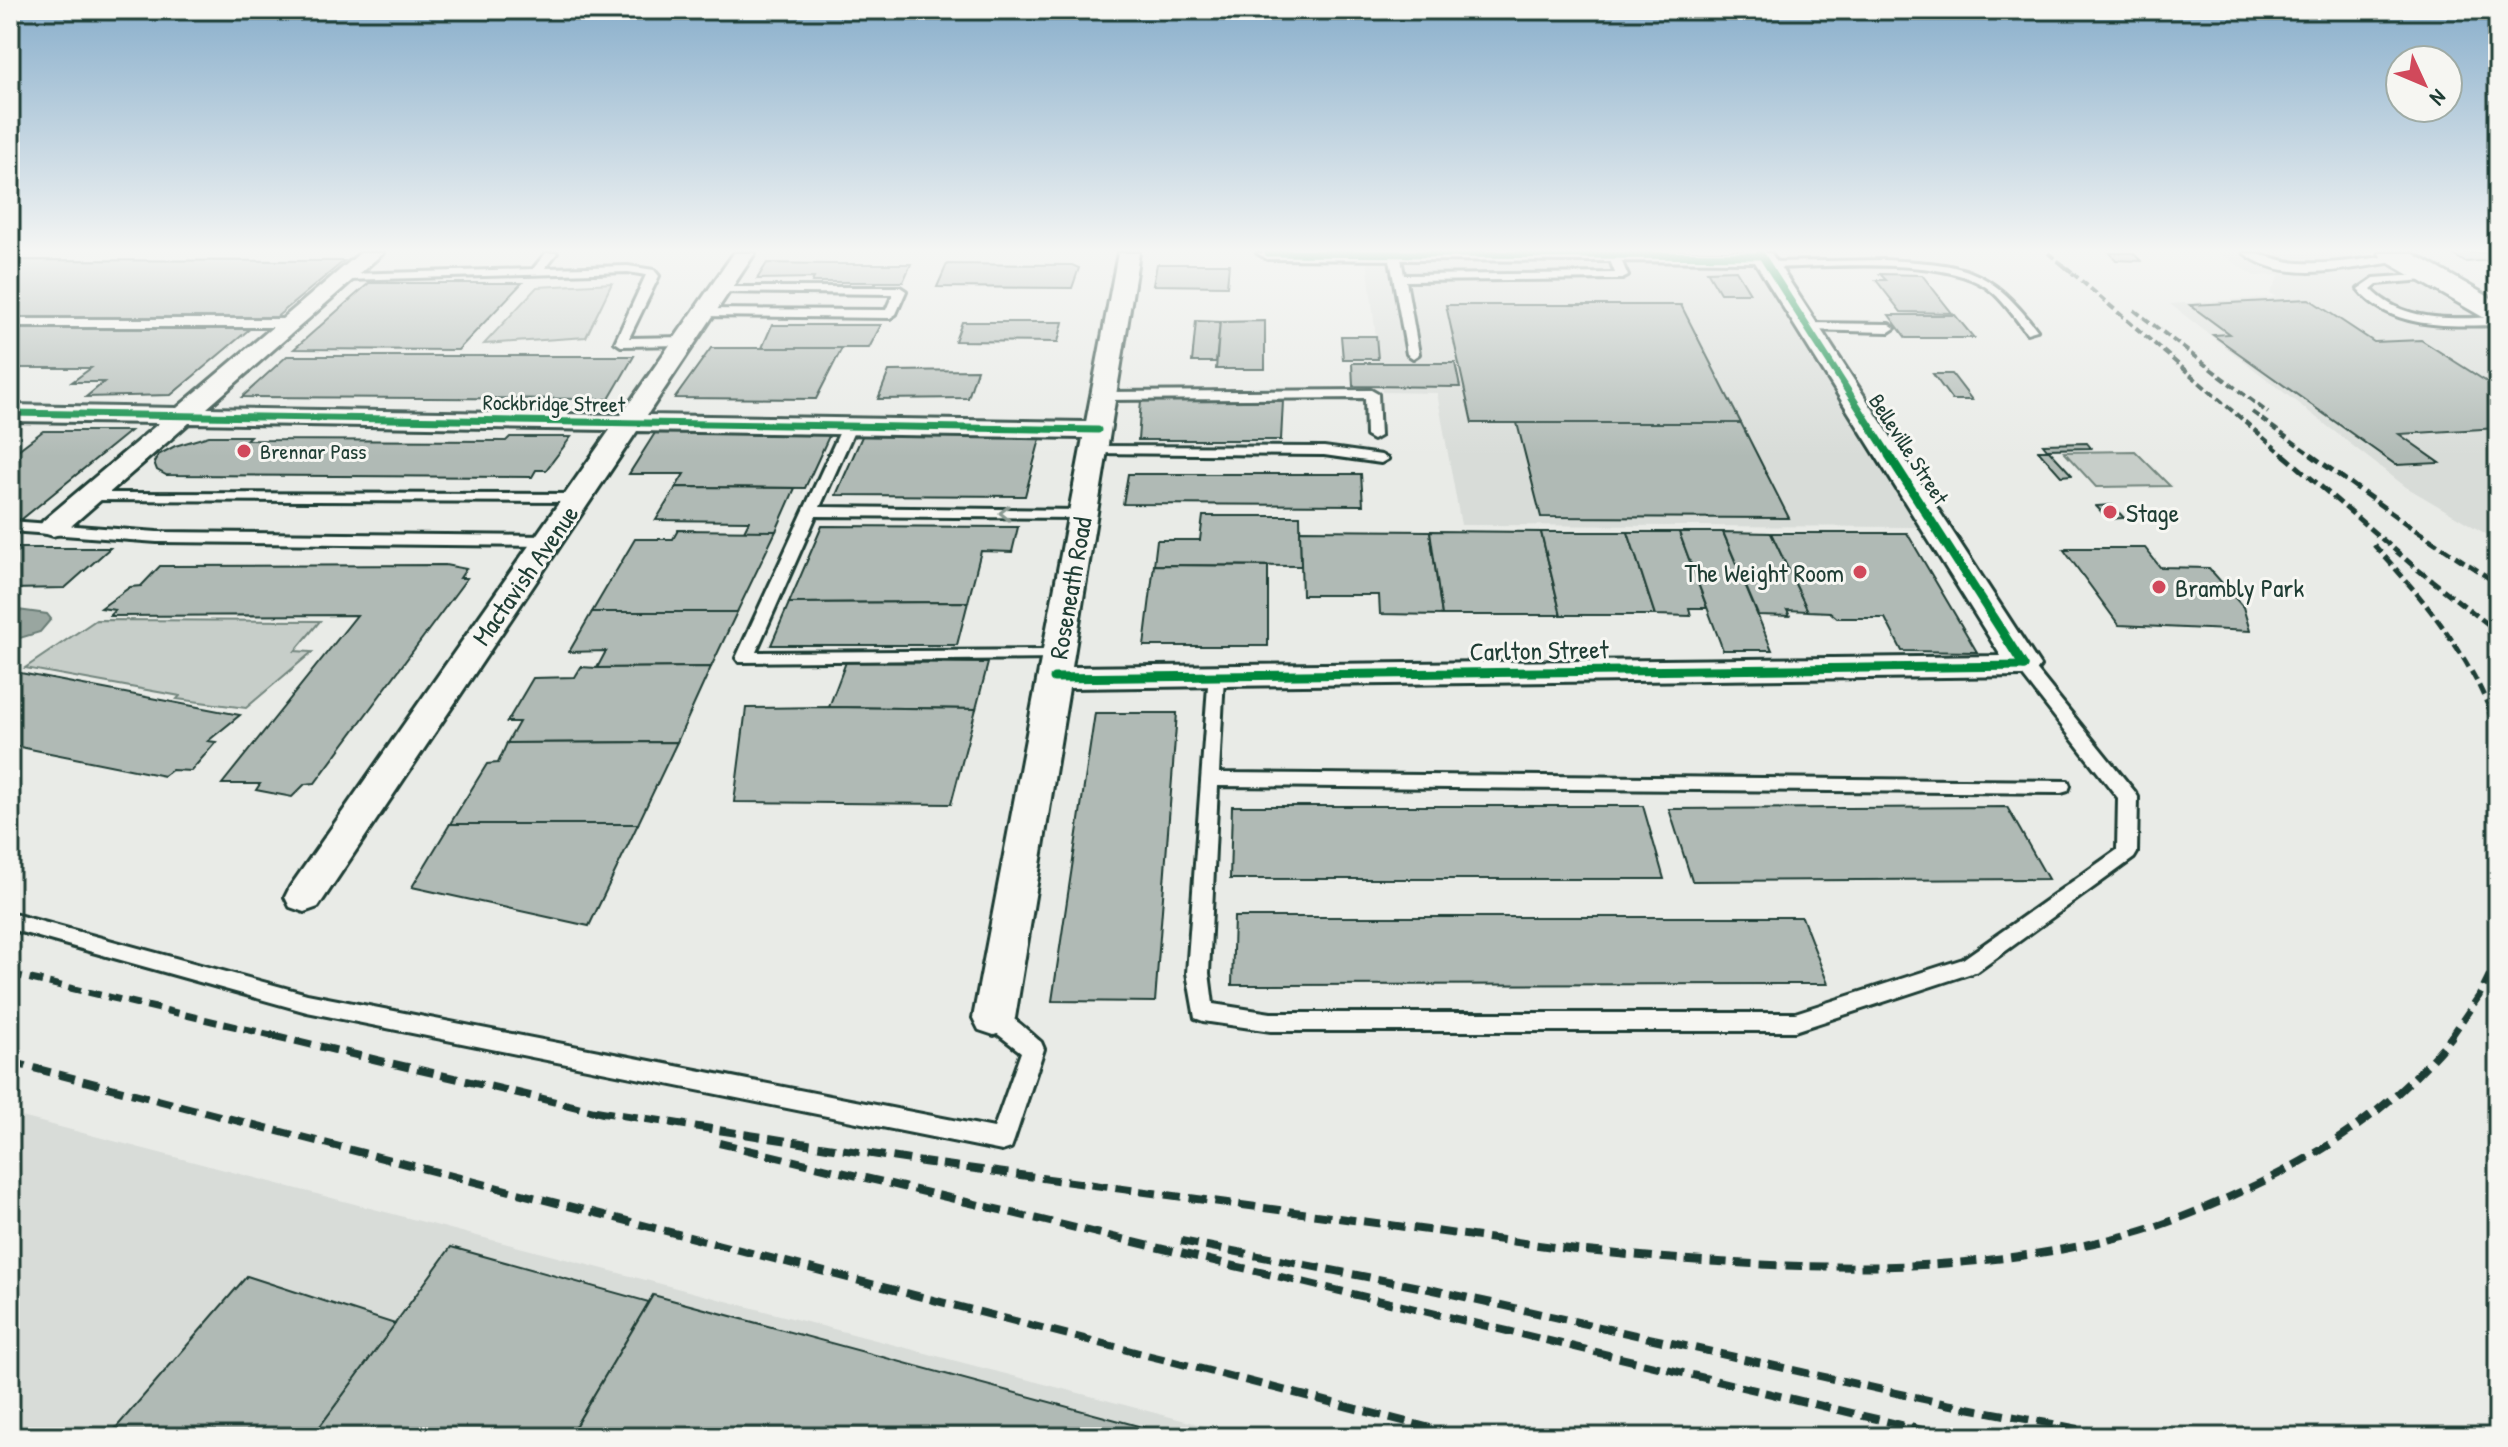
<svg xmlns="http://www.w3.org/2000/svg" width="2508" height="1447" font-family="'Patrick Hand',sans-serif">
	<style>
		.built { fill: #d8dcd8 }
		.green { fill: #c7cec9; stroke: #73867e; stroke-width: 2 }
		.water { fill: #99a6a0; stroke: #687c75; stroke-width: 2 }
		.building { fill: #b0bab5; stroke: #1f3d34; stroke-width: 2 }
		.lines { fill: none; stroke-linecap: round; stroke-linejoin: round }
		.lane-casing { stroke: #1f3d34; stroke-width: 6 }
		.street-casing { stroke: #1f3d34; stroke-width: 6 }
		.secondary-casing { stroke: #1f3d34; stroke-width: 6 }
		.lane { fill: #f6f6f2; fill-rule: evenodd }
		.street { fill: #f6f6f2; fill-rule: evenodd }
		.secondary { fill: #f6f6f2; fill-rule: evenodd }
		.rail-far3 { stroke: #1f3d34; stroke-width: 4; stroke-dasharray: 8 4; stroke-linecap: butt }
		.rail-far2 { stroke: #1f3d34; stroke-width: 5; stroke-dasharray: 11 5; stroke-linecap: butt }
		.rail-far1 { stroke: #1f3d34; stroke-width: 7; stroke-dasharray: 13 7; stroke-linecap: butt }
		.rail { stroke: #1f3d34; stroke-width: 8; stroke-dasharray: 17 8; stroke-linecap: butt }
		.cycleway-far1-casing { stroke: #f6f6f2; stroke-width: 10 }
		.cycleway-casing { stroke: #f6f6f2; stroke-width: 13 }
		.cycleway-far1 { stroke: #00873e; stroke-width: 7 }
		.cycleway { stroke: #00873e; stroke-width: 9 }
		.oneway { stroke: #8a9a93 }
		.poi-dot { fill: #d1495b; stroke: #f6f6f2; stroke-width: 3 }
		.labels { text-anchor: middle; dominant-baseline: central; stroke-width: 6; stroke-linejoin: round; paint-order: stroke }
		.far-street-label { font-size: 22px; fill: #1f3d34; stroke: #f6f6f2 }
		.far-poi-label { font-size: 22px; fill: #1f3d34; stroke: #f6f6f2; text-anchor: start }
		.poi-label { font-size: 26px; fill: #1f3d34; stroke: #f6f6f2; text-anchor: start }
		.street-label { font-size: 26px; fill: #1f3d34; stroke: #f6f6f2 }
	</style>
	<rect width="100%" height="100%" fill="#e9ebe7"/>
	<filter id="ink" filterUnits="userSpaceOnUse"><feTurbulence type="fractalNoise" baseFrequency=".0125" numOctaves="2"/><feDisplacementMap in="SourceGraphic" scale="16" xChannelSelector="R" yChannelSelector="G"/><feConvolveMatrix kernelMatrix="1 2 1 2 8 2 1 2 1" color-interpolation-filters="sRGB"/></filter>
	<g filter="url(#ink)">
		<g class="built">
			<path d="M2219,253H2368L2498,330V541L2406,487L2170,304L2276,297L2270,293L2280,275L2254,276Z"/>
			<path d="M1367,259L1754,261L1919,527L1461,525L1437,393L1382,392Z"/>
			<path d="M10,1114L1247,1437H10Z"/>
		</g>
		<g class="green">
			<path d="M612,283L586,337L484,344L537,287Z"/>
			<path d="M2135,451L2170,486L2096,487L2064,452Z"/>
			<path d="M96,620L320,621L295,651L312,652L246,708L177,699L180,696L25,668Z"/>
		</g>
		<path class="water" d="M18,610L47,614L51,619L40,632L10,641V612Z"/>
		<g class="building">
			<path d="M2110,253H2133L2141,261L2116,260Z"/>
			<path d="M2450,253H2489L2498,260L2465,262Z"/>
			<path d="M18,260L344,261L274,319L10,318V265Z"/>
			<path d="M767,263L830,264H911L903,282H812L814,278L757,279Z"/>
			<path d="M947,264L1072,265L1079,268L1072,288L937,287Z"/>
			<path d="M1157,264H1229L1227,286L1153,285Z"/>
			<path d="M1736,270L1750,293H1720L1707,271Z"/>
			<path d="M1880,274L1922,275L1952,313L1901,312L1876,280H1886Z"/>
			<path d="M369,283H522L458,350L294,349Z"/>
			<path d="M2309,299L2374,342L2421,340L2498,389V428L2399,434L2440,463L2396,465L2213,335L2229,334L2190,305Z"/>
			<path d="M1446,305H1681L1741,423H1472Z"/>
			<path d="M1889,315H1955L1974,338H1906Z"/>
			<path d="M1196,321L1220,322L1216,362H1192Z"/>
			<path d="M1265,321V369H1216L1220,322Z"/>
			<path d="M962,322H1063L1058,342L955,341Z"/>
			<path d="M772,325H881L869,348H762Z"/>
			<path d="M10,327H252L171,395L86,397L104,382H72L91,368H10Z"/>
			<path d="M1341,336H1376L1378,359H1343Z"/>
			<path d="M711,348H842L816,399L675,398Z"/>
			<path d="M287,356H634L609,399L242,397Z"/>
			<path d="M1352,363H1455L1460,387L1353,386Z"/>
			<path d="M977,370L968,398L878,399L889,371Z"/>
			<path d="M1933,374H1952L1972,400H1952Z"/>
			<path d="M1141,400L1283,401L1281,440H1138Z"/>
			<path d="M1517,423H1741L1789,518L1541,517Z"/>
			<path d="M43,431H130L22,519H10V456Z"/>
			<path d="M655,433L830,434L805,488L676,487L684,474H629Z"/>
			<path d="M863,434L1041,435L1025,496L836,495Z"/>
			<path d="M209,436H250L246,440L506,441L510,437H571L546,470H536L532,477L166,475L157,470L154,462L158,455L175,446Z"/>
			<path d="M2087,443L2091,448L2047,449L2043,444Z"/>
			<path d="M2038,450H2049L2072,475L2061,476Z"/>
			<path d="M1128,474H1361L1363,505L1123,504Z"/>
			<path d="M676,487L795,488L776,531H744L749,521L656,520Z"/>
			<path d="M2112,505L2124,518L2108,519L2096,506Z"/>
			<path d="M1203,516H1300L1301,566L1154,565L1157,540H1200Z"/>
			<path d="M822,526L1018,527L1012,552L981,551L968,602L789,603Z"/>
			<path d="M678,530L776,531L737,612H592L635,539H673Z"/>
			<path d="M1300,530L1430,531L1442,615L1380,614L1379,595H1302Z"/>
			<path d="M1430,531L1541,532L1561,615H1442Z"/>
			<path d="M1541,532H1628L1655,615H1561Z"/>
			<path d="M1628,532H1679L1707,608H1689L1691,616L1655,615Z"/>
			<path d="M1679,532H1723L1772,650H1723Z"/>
			<path d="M1723,532L1771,533L1808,611L1787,610L1790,616L1758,615Z"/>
			<path d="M1771,533H1907L1977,652L1902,651L1885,618H1837L1830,612L1808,611Z"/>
			<path d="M10,548H110L65,588L10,589Z"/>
			<path d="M2067,548H2145L2160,567L2209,568L2243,607L2250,631L2119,625L2064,550H2069Z"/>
			<path d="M445,565L466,569L460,578H467L315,783L305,784L292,797L256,790L260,784H222L357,615L109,616L115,610L101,608L130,587L141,586L160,566Z"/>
			<path d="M1154,565L1268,566V646H1144Z"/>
			<path d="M968,602L957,645H771L789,603Z"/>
			<path d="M592,612H737L711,667L597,668L606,651L569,652Z"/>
			<path d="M846,662L988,663L976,709L829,707Z"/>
			<path d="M581,667L597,668L711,667L677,742L507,743L519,722H507L533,678L575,677Z"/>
			<path d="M10,671L240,715L208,741L216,742L191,771L172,770L164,776L10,745Z"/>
			<path d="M746,708L829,707L976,709L951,804L734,802Z"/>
			<path d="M1095,713H1177L1155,1002L1052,1001Z"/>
			<path d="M677,742L638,824H450L487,764L498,763L507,743Z"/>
			<path d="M1232,806H1643L1664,879H1230Z"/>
			<path d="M2007,807L2048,879L1692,881L1669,809Z"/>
			<path d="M450,824H638L589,926L412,887Z"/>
			<path d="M1234,917H1802L1828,984L1232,985Z"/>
			<path d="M451,1247L649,1302L569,1437H312Z"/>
			<path d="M247,1276L395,1324L312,1437H108Z"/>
			<path d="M653,1295L1179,1437H569Z"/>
		</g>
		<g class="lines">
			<defs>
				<g id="lane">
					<path d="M546,253H557L545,268L628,266L654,270L659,276L629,338L685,337L691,341L685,345L621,346L615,342L646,275L628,272L346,280L340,277L346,274L533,269Z"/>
					<path d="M1400,253L1404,275L1615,273L1608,255L1618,253L1628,276L1622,279L1406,281L1419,354L1413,358L1407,354L1389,254Z"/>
					<path d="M2244,253C2263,253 2280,262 2299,263C2333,265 2367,258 2401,255L2407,258L2401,261C2354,267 2285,286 2244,253Z"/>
					<path d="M1883,260C1962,264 1987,265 2037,330L2027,333C2014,317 2002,298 1986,287C1940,256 1824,267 1768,268L1762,265L1768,262Z"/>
					<path d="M2433,274L2439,277L2437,279L2377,284L2371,289C2403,323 2455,319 2498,317V325C2450,326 2391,330 2358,289L2374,278Z"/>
					<path d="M2498,276V284L2490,279Z"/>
					<path d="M719,287H900L906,291L896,314L890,318L699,316L697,313L703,309L886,310L893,294L715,292V288Z"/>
					<path d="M10,319H291L297,323L291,327H10Z"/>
					<path d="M1808,323L1889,324L1895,328L1889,332L1804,330L1802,327Z"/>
					<path d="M1371,390L1378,394L1380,436L1373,440L1366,436L1365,398L1104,400L1097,396L1104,392Z"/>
					<path d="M849,423L856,427L820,507L1083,510L1090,514L1083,518L816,516L756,652L1057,650L1065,655L1063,659L739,662L736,658L842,427Z"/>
					<path d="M1094,446L1324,447L1381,455L1388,459L1381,463L1324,455L1089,453L1087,450Z"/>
					<path d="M89,493L579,494L586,498L579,502L84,500V494Z"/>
					<path d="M10,521L157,532L549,536L557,541L549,546L157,542L10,531Z"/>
					<path d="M2024,661L2030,662L2135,792L2138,797L2137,853L2134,858L1978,971L1795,1031H1271L1203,1021L1195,1018L1187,973L1209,672L1215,670L1224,676L1219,773L2068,781L2070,786L2068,791L2061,793L1218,786L1209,973L1213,1004L1271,1013H1795L1963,959L2117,850L2118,798L2018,670L2015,666L2018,662Z"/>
					<path d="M10,913L307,994L994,1128L1021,1052L986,1025L983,1018L986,1011C1005,1005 1027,1031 1041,1042L1044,1049L1014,1140L1011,1148L1002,1151L307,1012L10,929Z"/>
				</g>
				<path id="street" d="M360,253H383L207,408L621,415L734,253H755L647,415L1086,422L1118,253H1139L1072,667L2001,656L1755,262L1267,259L1257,253H1771L2040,666L2035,673L2024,676L1069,688L1015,1018L1009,1030L994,1035L979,1030L973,1018L1083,438L637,431L318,907L304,912L290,907L285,897L290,887L610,430L189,423L63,533L53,536L43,533L39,527L43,521L159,423L10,421V405L177,408Z"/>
				<path id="secondary" d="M2379,253H2412L2498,302V323L2488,320L2382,259Z"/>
			</defs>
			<use href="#lane" class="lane-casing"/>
			<use href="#street" class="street-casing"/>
			<use href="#secondary" class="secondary-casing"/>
			<use href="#lane" class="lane"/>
			<use href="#street" class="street"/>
			<use href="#secondary" class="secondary"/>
			<g class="rail-far3">
				<path d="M2048,253L2072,272"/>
				<path d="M2063,265L2286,457"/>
				<path d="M2134,310L2268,413"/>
				<path d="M2252,412L2314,457"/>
			</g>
			<g class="rail-far2">
				<path d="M2284,455L2417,569L2498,632"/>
				<path d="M2311,455L2408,525L2498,584"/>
				<path d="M2374,545C2420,595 2466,649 2491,713"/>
			</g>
			<g class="rail-far1">
				<path d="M2490,711L2498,732"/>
				<path d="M10,974L280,1037"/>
				<path d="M2451,1037L2479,996L2498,958"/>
			</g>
			<g class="rail">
				<path d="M271,1035L607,1114"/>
				<path d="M10,1062L1465,1437"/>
				<path d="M596,1111L923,1162L1576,1250C1760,1268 1954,1282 2135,1233C2173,1222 2211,1206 2247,1189C2328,1152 2396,1105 2453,1035"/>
				<path d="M719,1143L1952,1437"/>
				<path d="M1181,1241L1429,1289L1946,1404L2122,1437"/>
			</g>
			<defs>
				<g id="cycleway-far1">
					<path d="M1267,253L1762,256"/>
					<path d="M1760,253L1890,457"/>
					<path d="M10,413L1098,430"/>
				</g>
				<g id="cycleway">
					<path d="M1889,455L2024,666"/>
					<path d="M1054,678L2024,666"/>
				</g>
			</defs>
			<use href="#cycleway-far1" class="cycleway-far1-casing"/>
			<use href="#cycleway" class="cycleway-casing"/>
			<use href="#cycleway-far1" class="cycleway-far1"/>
			<use href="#cycleway" class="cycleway"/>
		</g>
		<defs><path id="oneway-chevron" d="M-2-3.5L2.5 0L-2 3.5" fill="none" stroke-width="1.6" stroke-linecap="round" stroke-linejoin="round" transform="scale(2)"/></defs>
		<use class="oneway" href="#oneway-chevron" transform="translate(1005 513) rotate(-179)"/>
	</g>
	<linearGradient id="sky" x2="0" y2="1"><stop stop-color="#88aecb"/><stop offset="0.55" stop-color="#f5f6f4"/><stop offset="1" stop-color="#f5f6f4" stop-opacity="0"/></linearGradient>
	<rect width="2508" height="456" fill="url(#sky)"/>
	<g class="poi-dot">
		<circle cx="244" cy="451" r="8"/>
		<circle cx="2110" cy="512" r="8"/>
		<circle cx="1860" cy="572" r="8"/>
		<circle cx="2159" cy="587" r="8"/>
	</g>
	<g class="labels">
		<g class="far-street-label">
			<text transform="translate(554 403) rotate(1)">Rockbridge Street</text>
			<text transform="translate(1909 449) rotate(57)">Belleville Street</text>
		</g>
		<g class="far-poi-label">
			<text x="260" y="451">Brennar Pass</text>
		</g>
		<g class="poi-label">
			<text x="2126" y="512">Stage</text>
			<text x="1844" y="572" text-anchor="end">The Weight Room</text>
			<text x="2175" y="587">Brambly Park</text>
		</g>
		<g class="street-label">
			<text transform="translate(525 575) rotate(-55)">Mactavish Avenue</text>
			<text transform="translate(1070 588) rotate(-80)">Roseneath Road</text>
			<text transform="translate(1539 650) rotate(-1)">Carlton Street</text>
		</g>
	</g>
	<rect width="2508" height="1447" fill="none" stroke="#f6f6f2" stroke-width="40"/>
	<rect x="20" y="20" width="2468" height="1407" fill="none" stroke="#1f3d34" stroke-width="3" filter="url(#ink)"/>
	<g transform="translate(2424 84) rotate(134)"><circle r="38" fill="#f6f6f2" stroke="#a0aca6" stroke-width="2"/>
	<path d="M0-6L14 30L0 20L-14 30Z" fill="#d1495b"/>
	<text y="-12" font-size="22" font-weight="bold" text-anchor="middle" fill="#1f3d34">N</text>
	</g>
</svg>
